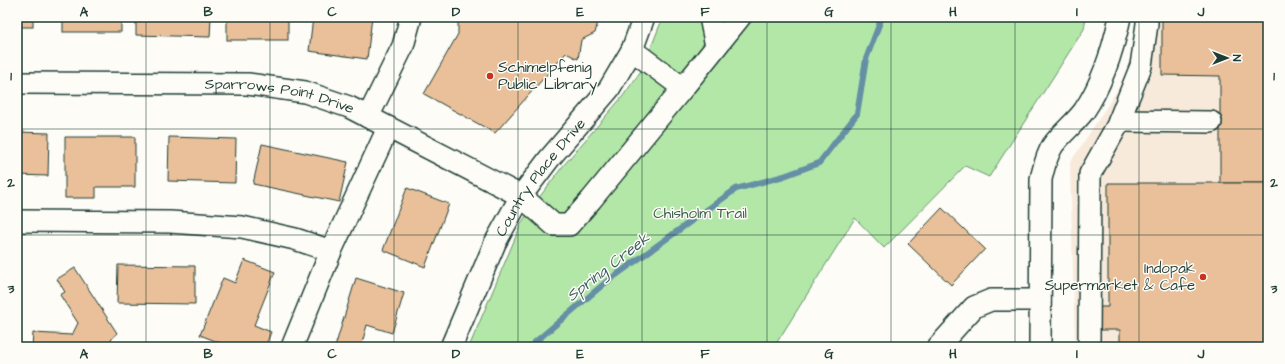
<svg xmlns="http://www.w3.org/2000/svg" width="1285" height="364" font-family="'Architects Daughter',sans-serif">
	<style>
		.built { fill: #f7eadb }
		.green { fill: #b3e7a8; stroke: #69926e }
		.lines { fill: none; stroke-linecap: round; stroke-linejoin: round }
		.stream { stroke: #658fa5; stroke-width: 6 }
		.building { fill: #e9c099; stroke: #1f3d34 }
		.minor-casing { stroke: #1f3d34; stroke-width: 24 }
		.minor { stroke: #fdfcf7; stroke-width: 21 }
		.grid { fill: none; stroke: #1f3d34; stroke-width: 1; stroke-opacity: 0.55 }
		.poi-dot { fill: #c8321e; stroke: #fdfcf7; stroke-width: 1.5 }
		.labels { text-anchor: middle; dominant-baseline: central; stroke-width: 3; stroke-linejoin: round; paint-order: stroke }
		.poi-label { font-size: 15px; fill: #1f3d34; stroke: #fdfcf7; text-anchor: start }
		.street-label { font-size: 15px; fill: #1f3d34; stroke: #fdfcf7 }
		.park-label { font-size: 15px; fill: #3d5f4b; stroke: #fdfcf7 }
		.water-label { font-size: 16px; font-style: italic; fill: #3c5f63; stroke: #fdfcf7 }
		.neatline { fill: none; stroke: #1f3d34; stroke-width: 1.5 }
		.grid-label { font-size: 13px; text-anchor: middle; font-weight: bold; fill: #1f3d34 }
	</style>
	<rect width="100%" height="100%" fill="#fdfcf7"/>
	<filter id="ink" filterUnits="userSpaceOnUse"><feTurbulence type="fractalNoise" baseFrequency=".025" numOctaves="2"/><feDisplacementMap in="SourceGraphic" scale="8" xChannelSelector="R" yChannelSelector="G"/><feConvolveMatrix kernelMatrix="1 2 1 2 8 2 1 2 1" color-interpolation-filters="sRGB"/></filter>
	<g filter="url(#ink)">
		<path class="built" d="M1137,17H1268V347H1075L1070,163L1124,80L1136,34Z"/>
		<path class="green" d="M663,17H1086L1084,29L989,177L965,166L884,248L855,218L774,347H469L522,222L535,203L563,166L623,96L643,68Z"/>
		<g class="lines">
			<path class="stream" d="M531,347L535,342L605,283L736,189L784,176L819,163L857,114L866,59L882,17"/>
		</g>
		<g class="building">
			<rect x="17" y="17" width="16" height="10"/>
			<rect x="63" y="17" width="58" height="15"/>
			<path d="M136,17H211L210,37L136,35Z"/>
			<rect x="227" y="17" width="61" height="23"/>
			<path d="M313,17H372L367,59L309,51Z"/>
			<path d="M458,17H599V18L595,33L581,40L578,59L566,53L495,133L424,94L458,34Z"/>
			<path d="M1162,17H1268V183H1220V76L1162,75Z"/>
			<path d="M17,132L49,133L48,176L17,175Z"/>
			<path d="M65,137H135V187H96V198H65Z"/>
			<path d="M169,137L236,139L235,183L168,181Z"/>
			<path d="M262,144L348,162L339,202L253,184Z"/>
			<path d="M1108,183H1268V347H1120V330H1098V307H1108Z"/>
			<path d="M407,188L449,204L425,267L383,250Z"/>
			<path d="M942,208L985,249L951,285L908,244Z"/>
			<path d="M244,260L275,272L254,325L271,332L265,347H231L200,335L223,278L235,283Z"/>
			<path d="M118,265L195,266V304L117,303Z"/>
			<path d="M75,268L117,333L105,347H32L33,333L72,335L78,323L60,295L65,292L57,279Z"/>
			<path d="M356,278L404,293L392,333L367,325L361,347H335Z"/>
		</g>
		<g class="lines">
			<defs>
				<g id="minor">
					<path d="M710,17L716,46"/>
					<path id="s1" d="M17,83L248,84L305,92L349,107L521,196L554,225H569L591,200L683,88L632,50"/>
					<path d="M683,88L740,17"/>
					<path d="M368,117L403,46L411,17"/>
					<path d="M1119,121L1211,122"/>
					<path d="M17,221L170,222L242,227L295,239L331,251"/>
					<path d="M292,347L331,251L388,128"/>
					<path id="s2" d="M451,347L495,243L521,196L549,159L609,89L632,50L644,17"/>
					<path d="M938,347L974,307L991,300H1040"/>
					<path d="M1040,347L1041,179C1044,167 1046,156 1053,145C1062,133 1075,123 1084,111C1103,83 1113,50 1120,17"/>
					<path d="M1089,347L1090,174L1117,126L1141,66L1147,24V17"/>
				</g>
			</defs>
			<use href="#minor" class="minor-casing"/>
			<use href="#minor" class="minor"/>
		</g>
	</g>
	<path class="grid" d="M146,17V347M270,17V347M394,17V347M518,17V347M642,17V347M767,17V347M891,17V347M1015,17V347M1139,17V347M17,129H1268M17,235H1268"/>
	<g class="poi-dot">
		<circle cx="490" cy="76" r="4"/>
		<circle cx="1203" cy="277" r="4"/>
	</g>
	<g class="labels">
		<g class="poi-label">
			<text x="498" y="67">Schimelpfenig<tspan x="498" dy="17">Public Library</tspan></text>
			<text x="1195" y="268" text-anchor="end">Indopak<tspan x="1195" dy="17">Supermarket &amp; Cafe</tspan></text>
		</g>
		<g class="street-label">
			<text stroke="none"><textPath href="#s1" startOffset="264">Sparrows Point Drive</textPath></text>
			<text stroke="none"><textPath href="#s2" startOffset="193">Country Place Drive</textPath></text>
		</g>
		<g class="park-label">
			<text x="700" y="213">Chisholm Trail</text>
		</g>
		<g class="water-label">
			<text transform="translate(608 267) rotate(-38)">Spring Creek</text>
		</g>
	</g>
	<rect width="1285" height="364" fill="none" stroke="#fdfcf7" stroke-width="44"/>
	<g transform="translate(1227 58) rotate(90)" stroke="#fdfcf7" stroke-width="3" paint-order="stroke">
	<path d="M0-3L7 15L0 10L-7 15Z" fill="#1f3d34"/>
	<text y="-6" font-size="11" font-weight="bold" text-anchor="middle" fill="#1f3d34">N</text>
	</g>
	<rect x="22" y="22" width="1241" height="320" class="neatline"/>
	<g class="grid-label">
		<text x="84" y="16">A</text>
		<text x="208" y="16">B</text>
		<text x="332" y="16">C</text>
		<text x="456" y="16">D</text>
		<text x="580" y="16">E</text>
		<text x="705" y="16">F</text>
		<text x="829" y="16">G</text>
		<text x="953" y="16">H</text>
		<text x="1077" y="16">I</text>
		<text x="1201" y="16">J</text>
		<text x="11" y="80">1</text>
		<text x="1274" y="80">1</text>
		<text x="11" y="187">2</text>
		<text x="1274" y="187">2</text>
		<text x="11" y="293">3</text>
		<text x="1274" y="293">3</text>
		<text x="84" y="358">A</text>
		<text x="208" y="358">B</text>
		<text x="332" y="358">C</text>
		<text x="456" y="358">D</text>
		<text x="580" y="358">E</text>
		<text x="705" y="358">F</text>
		<text x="829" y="358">G</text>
		<text x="953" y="358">H</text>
		<text x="1077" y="358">I</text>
		<text x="1201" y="358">J</text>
	</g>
</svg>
